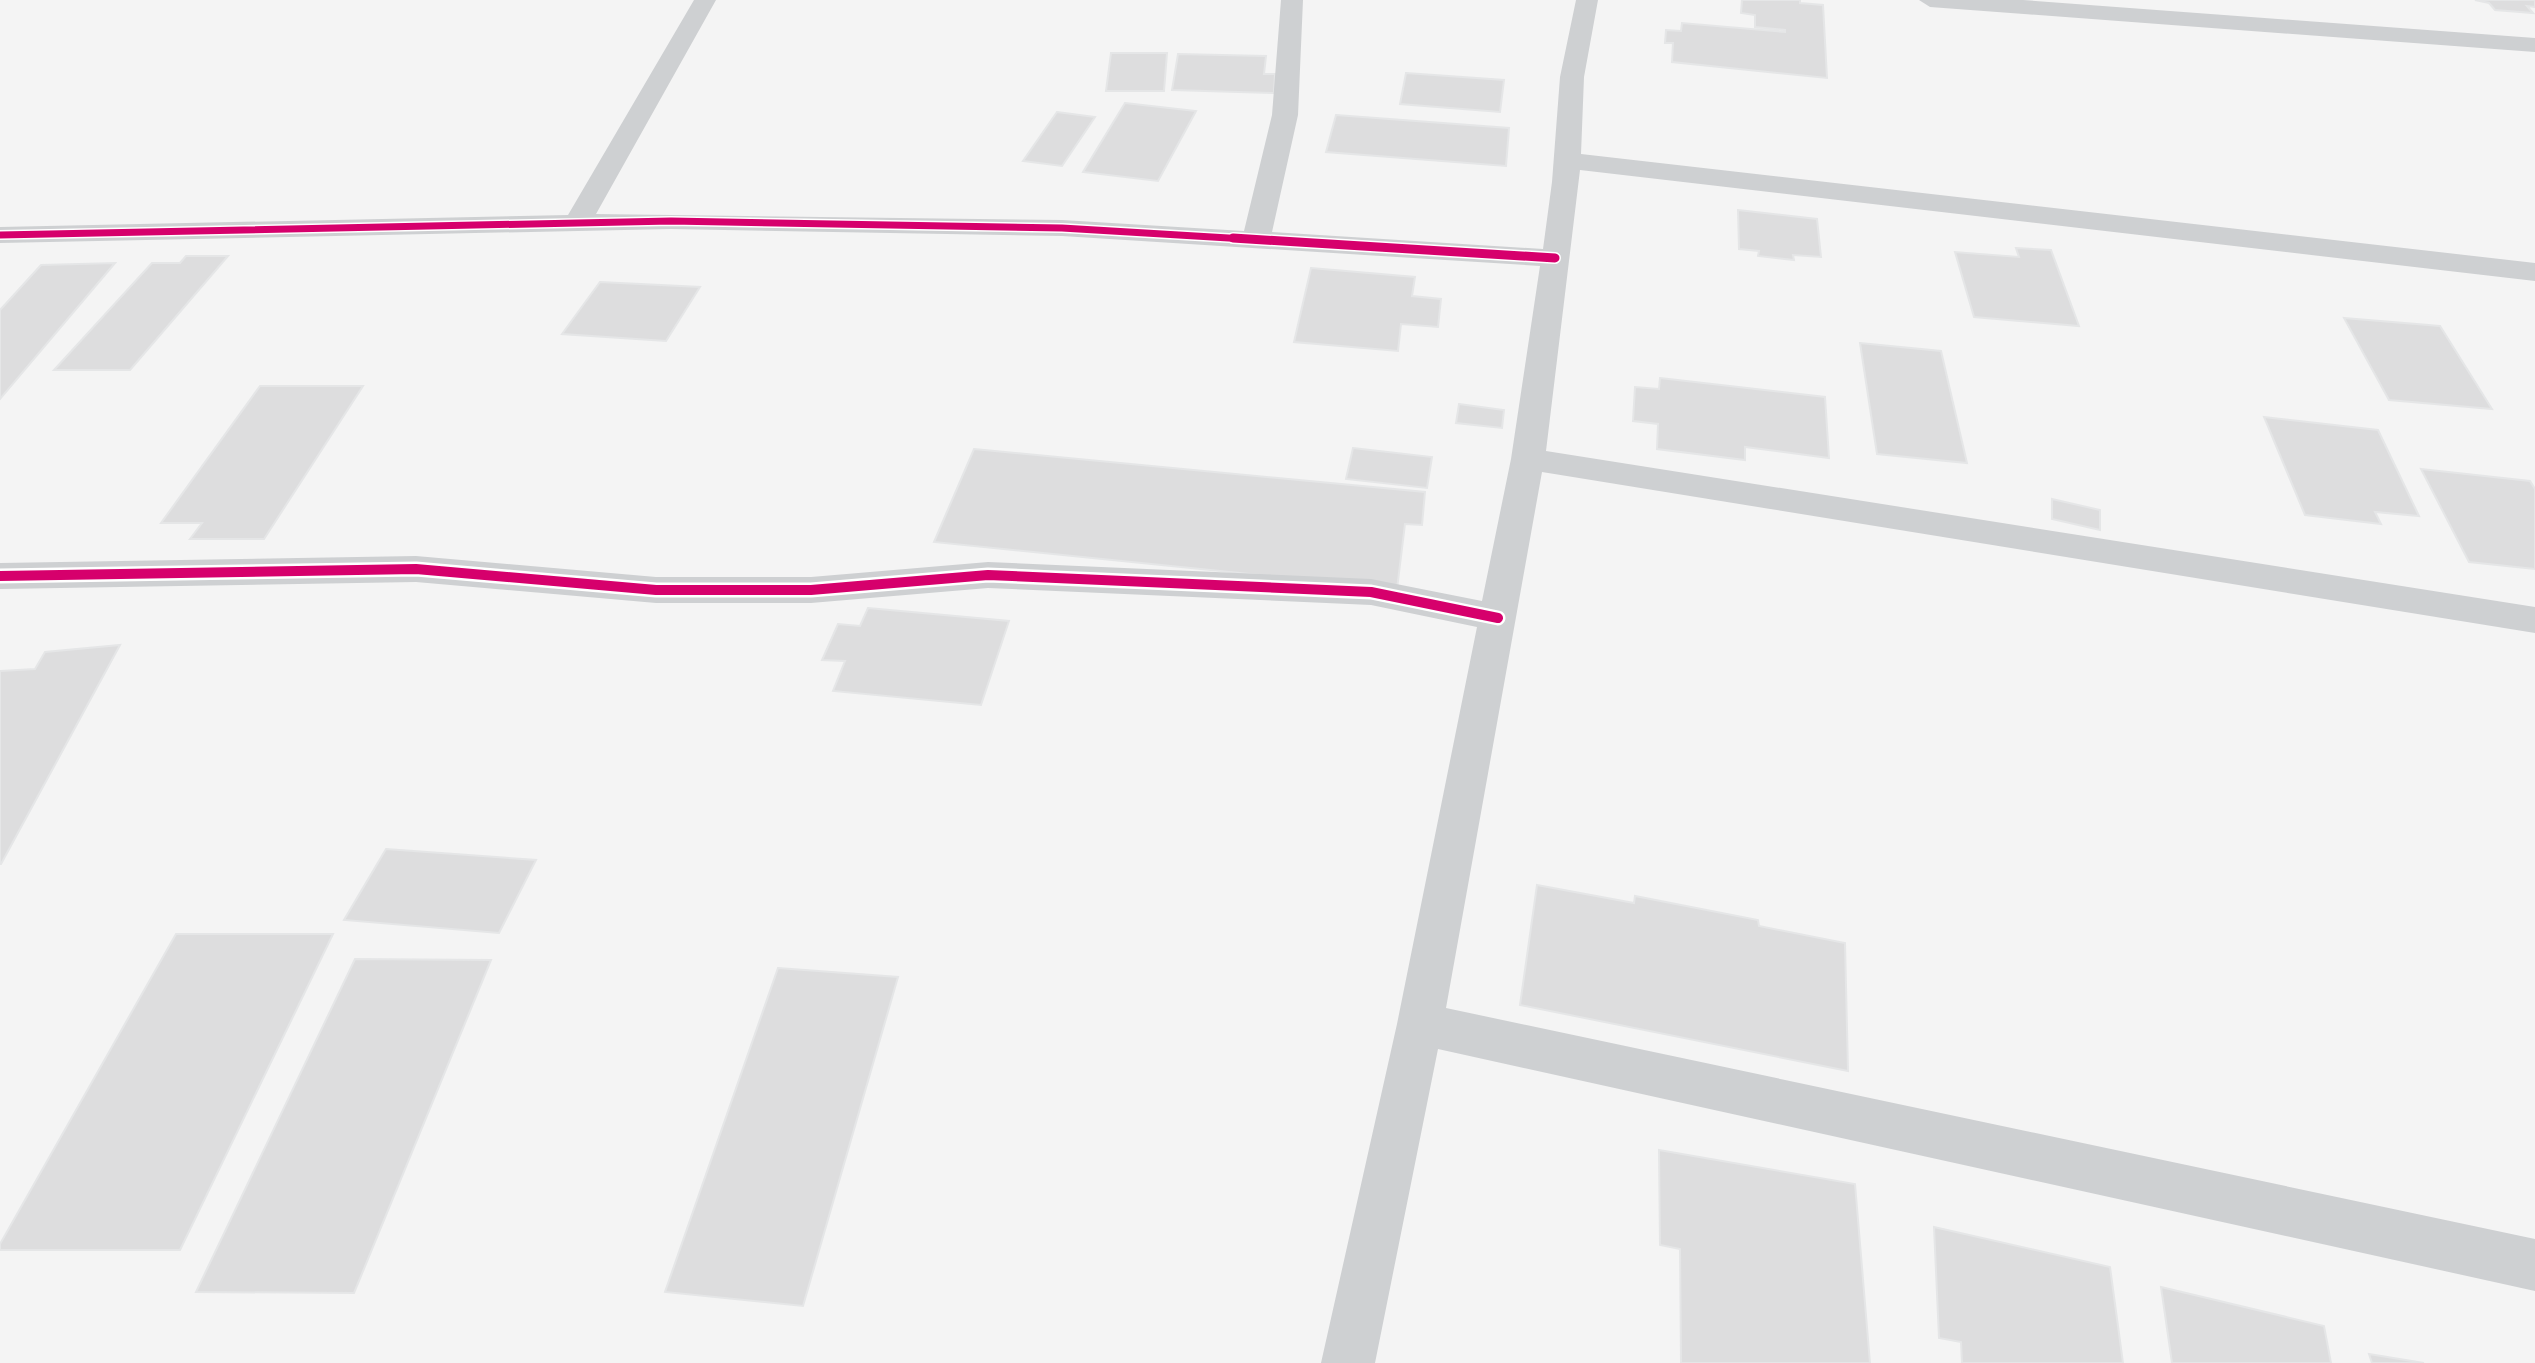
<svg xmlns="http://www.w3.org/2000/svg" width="2535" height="1363" font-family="Quicksand,sans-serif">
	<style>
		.building { fill: #ddddde; stroke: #e5e6e7; stroke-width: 2 }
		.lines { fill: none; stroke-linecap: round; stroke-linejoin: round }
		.minor { fill: #ced0d2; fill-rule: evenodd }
		.cycleway-far2-casing { stroke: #fff; stroke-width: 10 }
		.cycleway-far1-casing { stroke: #fff; stroke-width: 12 }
		.cycleway-casing { stroke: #fff; stroke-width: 15 }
		.cycleway-far2 { stroke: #d6006c; stroke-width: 7 }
		.cycleway-far1 { stroke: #d6006c; stroke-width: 9 }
		.cycleway { stroke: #d6006c; stroke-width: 10 }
	</style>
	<rect width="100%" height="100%" fill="#f4f4f4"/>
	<g class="building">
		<path d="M1742,0H1800V3L1823,5L1827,78L1672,62L1673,43H1665L1666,30L1681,31L1682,23L1785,32V30L1755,27V15L1741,13Z"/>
		<path d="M2475,0H2535V7L2527,6L2533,13L2495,10L2489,3Z"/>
		<path d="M1111,53H1167L1164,91H1106Z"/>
		<path d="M1178,54L1266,56L1264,74H1275L1274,93L1172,90Z"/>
		<path d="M1406,73L1504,80L1500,112L1400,104Z"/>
		<path d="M1125,103L1196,111L1158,181L1083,172Z"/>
		<path d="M1057,112L1095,117L1062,166L1023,161Z"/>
		<path d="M1336,115L1509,128L1506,166L1326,152Z"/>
		<path d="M1738,210L1817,219L1821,257L1793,255L1794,260L1758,256L1759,251L1739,249Z"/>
		<path d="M2016,248L2051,250L2079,326L1974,317L1955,252L2019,257Z"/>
		<path d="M186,256H228L130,370H54L152,263H180Z"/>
		<path d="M115,263L0,399V310L41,265Z"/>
		<path d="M1311,268L1415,277L1412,296L1441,299L1438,327L1401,324L1398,351L1294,342Z"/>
		<path d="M600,282L700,287L666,341L562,334Z"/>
		<path d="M2344,318L2440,326L2492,409L2389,400Z"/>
		<path d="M1860,343L1941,351L1967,463L1877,454Z"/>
		<path d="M1660,378L1825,397L1829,458L1745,447V460L1657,449L1658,424L1633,421L1635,387L1659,389Z"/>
		<path d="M260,386H363L264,539H190L202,523H161Z"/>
		<path d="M1459,404L1504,410L1502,428L1456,423Z"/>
		<path d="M2264,417L2378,430L2419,516L2375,512L2381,524L2305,515Z"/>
		<path d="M1353,448L1432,457L1427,488L1346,479Z"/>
		<path d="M974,449L1425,492L1422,525L1405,524L1397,589L934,542Z"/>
		<path d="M2421,469L2530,481L2535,489V569L2469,562Z"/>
		<path d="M2052,499L2100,510V530L2052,519Z"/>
		<path d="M868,608L1009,621L981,705L833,691L845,661L822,660L838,624L860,626Z"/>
		<path d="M120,645L1,864H0V671L35,669L45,652Z"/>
		<path d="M386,849L536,860L499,933L344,920Z"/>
		<path d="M1537,885L1634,903L1635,896L1758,920L1759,926L1845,943L1848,1071L1520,1005Z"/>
		<path d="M176,934H333L180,1250H0V1244Z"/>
		<path d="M355,959L491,960L354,1293L196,1292Z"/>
		<path d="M778,968L898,977L803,1306L665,1292Z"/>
		<path d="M1659,1150L1855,1184L1870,1363H1681L1680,1249L1660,1245Z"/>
		<path d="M1934,1227L2110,1267L2123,1363H1962L1961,1342L1939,1338Z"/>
		<path d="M2161,1287L2324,1326L2331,1363H2172Z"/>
		<path d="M2369,1354L2424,1363H2372Z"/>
	</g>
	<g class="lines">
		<g class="minor">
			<path d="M694,0H716L596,214L1062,220L1244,231L1272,115L1281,0H1303L1298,115L1272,232L1543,249L1552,182L1560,77L1576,0H1598L1584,77L1581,154L2535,263V281L1580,170L1546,451L2535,607V633L1542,472L1446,1008L2535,1239V1291L1438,1049L1375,1363H1321L1397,1024L1477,627L1371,605L988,588L811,603H656L416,582L0,589V563L416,556L656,577H811L988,562L1371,579L1482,601L1511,459L1540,266L1062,236L671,229L0,243V227L568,215Z"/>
			<path d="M1919,0H2023L2535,38V52L1930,7Z"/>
		</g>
		<defs>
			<path id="cycleway-far2" d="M0,235L671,221L1062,228L1262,240"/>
			<path id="cycleway-far1" d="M1233,238L1555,258"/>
			<path id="cycleway" d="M0,576L416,569L656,590H811L988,575L1371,592L1498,618"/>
		</defs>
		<use href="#cycleway-far2" class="cycleway-far2-casing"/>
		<use href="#cycleway-far1" class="cycleway-far1-casing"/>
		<use href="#cycleway" class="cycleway-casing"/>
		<use href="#cycleway-far2" class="cycleway-far2"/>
		<use href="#cycleway-far1" class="cycleway-far1"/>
		<use href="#cycleway" class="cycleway"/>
	</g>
</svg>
